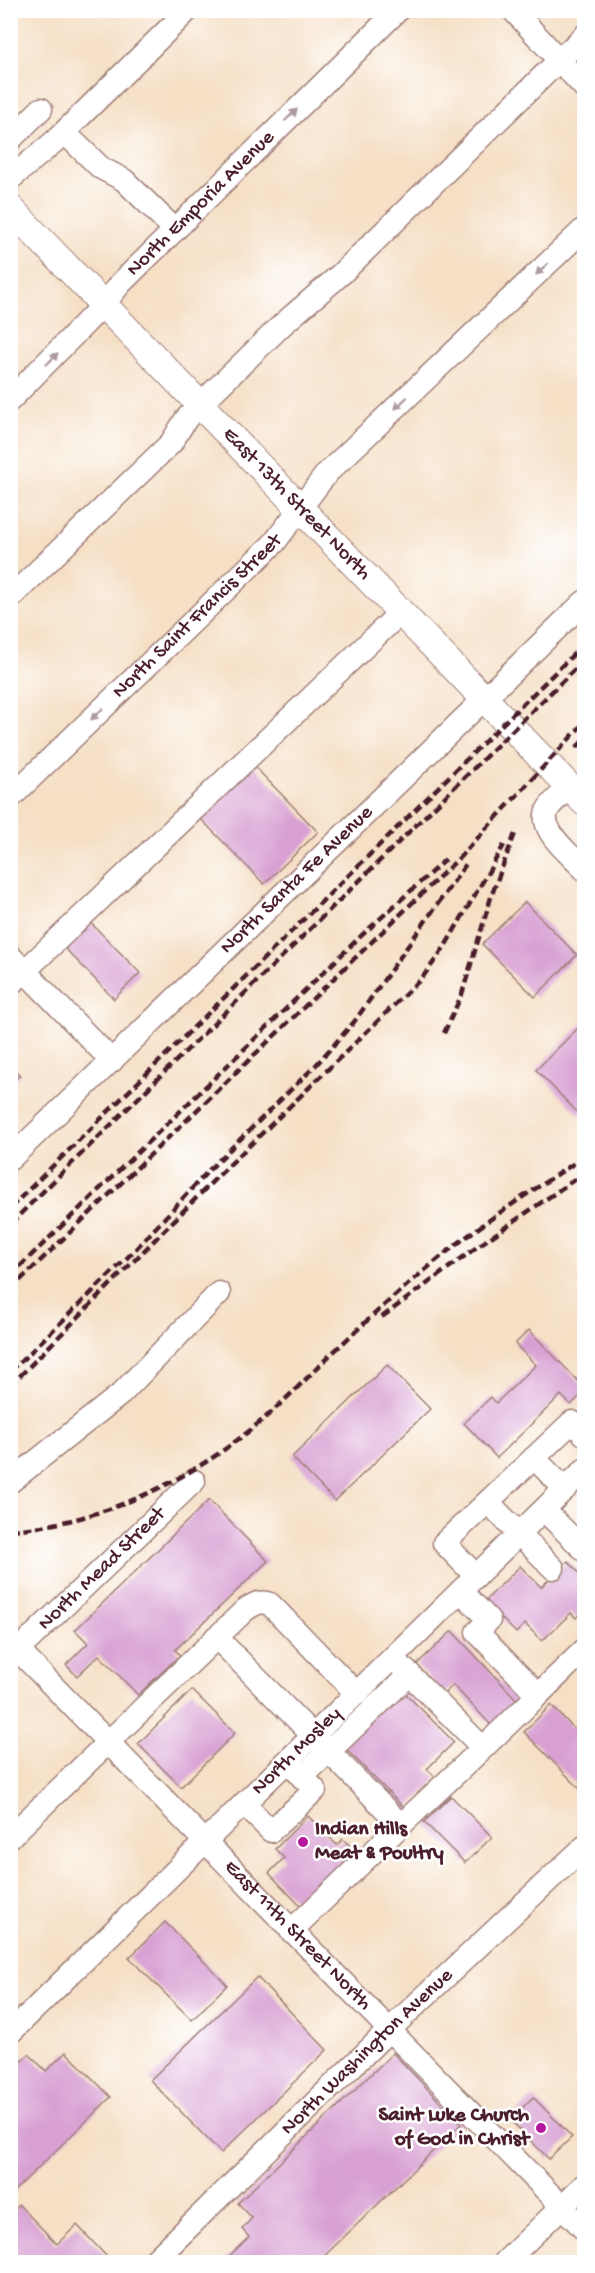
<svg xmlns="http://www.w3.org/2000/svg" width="595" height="2273" font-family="'Gochi Hand',sans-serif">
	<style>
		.building { fill: #d8a0d3 }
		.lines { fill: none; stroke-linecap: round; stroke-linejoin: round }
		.minor-casing { stroke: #a07f78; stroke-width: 25 }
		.major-casing { stroke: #a07f78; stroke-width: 29 }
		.minor { stroke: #fff; stroke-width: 22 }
		.major { stroke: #fff; stroke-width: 27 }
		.rail { stroke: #4a1f2b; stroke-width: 4.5; stroke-dasharray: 9 4.5; stroke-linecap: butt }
		.oneway { fill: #ae9aa0 }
		.poi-dot { fill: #b5179e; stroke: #fff; stroke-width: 2 }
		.labels { text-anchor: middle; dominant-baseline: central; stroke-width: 5; stroke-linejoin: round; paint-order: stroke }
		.street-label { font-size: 21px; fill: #4a1f2b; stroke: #fff }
		.poi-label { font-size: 21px; font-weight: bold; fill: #4a1f2b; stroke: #fff; text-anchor: start }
	</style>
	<rect width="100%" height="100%" fill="#fff"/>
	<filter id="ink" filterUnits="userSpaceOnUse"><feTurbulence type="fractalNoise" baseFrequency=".0167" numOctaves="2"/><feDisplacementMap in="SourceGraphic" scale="12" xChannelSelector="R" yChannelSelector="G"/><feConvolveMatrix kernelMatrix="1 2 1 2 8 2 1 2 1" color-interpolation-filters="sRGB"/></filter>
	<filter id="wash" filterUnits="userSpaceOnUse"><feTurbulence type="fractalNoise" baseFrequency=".008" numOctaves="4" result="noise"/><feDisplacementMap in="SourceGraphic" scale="24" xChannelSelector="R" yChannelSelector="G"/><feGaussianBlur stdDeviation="1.35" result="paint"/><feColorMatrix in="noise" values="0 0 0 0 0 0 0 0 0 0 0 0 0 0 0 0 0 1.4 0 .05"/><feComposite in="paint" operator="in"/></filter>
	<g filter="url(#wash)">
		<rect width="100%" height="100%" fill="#f5dfc5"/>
		<g id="blocks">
			<g class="building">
				<path d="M254,766L318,832L264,884L200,818Z"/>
				<path d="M525,902L577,955L535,997L482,944Z"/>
				<path d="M87,919L140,973L114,999L61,944Z"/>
				<path d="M584,1022V1110L580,1115L536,1070Z"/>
				<path d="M10,1065L20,1075L10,1084Z"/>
				<path d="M529,1330L584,1387V1392L571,1405L561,1395L497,1458L464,1423L491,1397L496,1403L536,1365L515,1344Z"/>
				<path d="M387,1365L430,1409L335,1501L292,1457Z"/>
				<path d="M209,1500L268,1561L175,1650L180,1655L138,1695L99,1655L77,1676L66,1665L88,1643L75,1630Z"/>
				<path d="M568,1561L584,1578V1609L576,1618L571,1613L542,1641L525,1624L516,1633L485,1601L520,1566L541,1587Z"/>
				<path d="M452,1631L518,1701L492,1726L453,1685L444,1694L416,1665Z"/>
				<path d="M399,1687L454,1742L427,1769L437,1779L406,1810L341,1744Z"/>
				<path d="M192,1690L235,1733L181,1787L138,1744Z"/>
				<path d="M551,1705L584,1739V1793L524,1732Z"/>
				<path d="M451,1796L492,1837L465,1863L424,1822Z"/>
				<path d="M308,1816L337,1845L343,1839L355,1851L348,1857L353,1862L304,1910L269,1873L284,1858L275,1849Z"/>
				<path d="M165,1922L227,1985L192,2020L129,1958Z"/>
				<path d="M257,1977L327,2050L221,2153L150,2080Z"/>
				<path d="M66,2052L111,2097L10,2195V2072L29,2054L46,2071Z"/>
				<path d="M393,2053L461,2124L318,2262H223L249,2237L242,2229L252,2218L238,2203Z"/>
				<path d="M533,2097L572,2137L549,2159L510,2120Z"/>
				<path d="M19,2205L57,2244L77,2225L109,2259L105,2262H10V2213Z"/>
			</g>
		</g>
	</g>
	<g filter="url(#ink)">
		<use href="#blocks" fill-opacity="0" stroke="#a07f78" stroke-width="1.5"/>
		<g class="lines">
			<defs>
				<g id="minor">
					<path d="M513,10L584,87"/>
					<path d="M70,138L101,168L124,180L175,230"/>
					<path d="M10,140L41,109"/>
					<path d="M10,179L55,141L188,10"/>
					<path id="s1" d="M10,400L103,305L120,284L398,10"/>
					<path d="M10,598L171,443L186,419L215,390L283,324L341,274L584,36"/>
					<path d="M570,787C563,794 551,802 547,811C539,831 572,856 584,869"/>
					<path id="s2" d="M10,798L274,543L327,473L584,229"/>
					<path d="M10,956L112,1061"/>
					<path d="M10,985L401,612"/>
					<path id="s3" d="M10,1159L584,602"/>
					<path d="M534,1458L565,1489"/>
					<path d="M10,1482L121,1394L219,1293"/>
					<path d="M488,1502L553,1568"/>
					<path d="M544,1510L584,1550"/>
					<path d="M476,1576L444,1543L572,1422L584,1434"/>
					<path d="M461,1591L489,1620L477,1632L538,1695L483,1748"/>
					<path d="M216,1637L401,1825L483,1748L393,1658"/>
					<path id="s4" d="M10,1642L584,2229"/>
					<path id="s5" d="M10,1658L194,1481"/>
					<path d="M538,1695L584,1650"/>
					<path d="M302,1777L410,1674"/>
					<path d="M245,1805L271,1831L315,1790L293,1767"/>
					<path d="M10,1837L245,1610C254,1604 260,1600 270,1604L357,1694"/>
					<path d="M291,1931L401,1825"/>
					<path id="s6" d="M10,2033L584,1470"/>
					<path id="s7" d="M153,2262L389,2030L584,1847"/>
					<path d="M505,2262L584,2185"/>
				</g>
				<g id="major">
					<path id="s8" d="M10,208L584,802"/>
				</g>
			</defs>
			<use href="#minor" class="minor-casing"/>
			<use href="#major" class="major-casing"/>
			<use href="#minor" class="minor"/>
			<use href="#major" class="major"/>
			<g class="rail">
				<path d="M576,748L584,740"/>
				<path d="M444,1033L462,994L492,894L516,831"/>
				<path d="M10,1208L584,644"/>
				<path d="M10,1224L584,660"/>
				<path d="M10,1276L361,936L448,857"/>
				<path d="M10,1290L460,857L584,723"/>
				<path d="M382,1317L481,1244L584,1173"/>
				<path d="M10,1372L132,1253L210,1169L316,1065L354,1022L466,864"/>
				<path d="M10,1386L216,1178L422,978L444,948L504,845"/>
				<path d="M10,1530C92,1524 175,1488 240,1438C271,1415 299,1386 327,1358C359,1328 391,1298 425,1270C475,1227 530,1192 584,1157"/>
			</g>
		</g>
		<defs><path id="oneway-solid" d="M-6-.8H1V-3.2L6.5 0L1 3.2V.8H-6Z" transform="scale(1.5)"/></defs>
		<g class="oneway">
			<use href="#oneway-solid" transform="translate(291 115) rotate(-44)"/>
			<use href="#oneway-solid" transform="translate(542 269) rotate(136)"/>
			<use href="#oneway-solid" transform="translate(52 359) rotate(-46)"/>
			<use href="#oneway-solid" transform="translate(401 403) rotate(136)"/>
			<use href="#oneway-solid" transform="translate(97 714) rotate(136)"/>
		</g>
	</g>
	<g class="poi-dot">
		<circle cx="303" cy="1842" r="6"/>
		<circle cx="541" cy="2128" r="6"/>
	</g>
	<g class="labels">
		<g class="street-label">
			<text stroke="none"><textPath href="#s1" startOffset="274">North Emporia Avenue</textPath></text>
			<text stroke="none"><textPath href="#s8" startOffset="412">East 13th Street North</textPath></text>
			<text stroke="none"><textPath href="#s2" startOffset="261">North Saint Francis Street</textPath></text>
			<text stroke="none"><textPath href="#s3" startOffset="400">North Santa Fe Avenue</textPath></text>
			<text stroke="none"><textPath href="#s5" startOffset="128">North Mead Street</textPath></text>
			<text stroke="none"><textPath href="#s6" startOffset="402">North Mosley</textPath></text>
			<text stroke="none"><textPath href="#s4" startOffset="411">East 11th Street North</textPath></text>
			<text stroke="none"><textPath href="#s7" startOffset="300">North Washington Avenue</textPath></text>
		</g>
		<g class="poi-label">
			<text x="315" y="1830">Indian Hills<tspan x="315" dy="24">Meat &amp; Poultry</tspan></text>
			<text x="529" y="2116" text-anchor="end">Saint Luke Church<tspan x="529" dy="24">of God in Christ</tspan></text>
		</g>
	</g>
	<rect width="595" height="2273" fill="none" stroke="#fff" stroke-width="36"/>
</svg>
